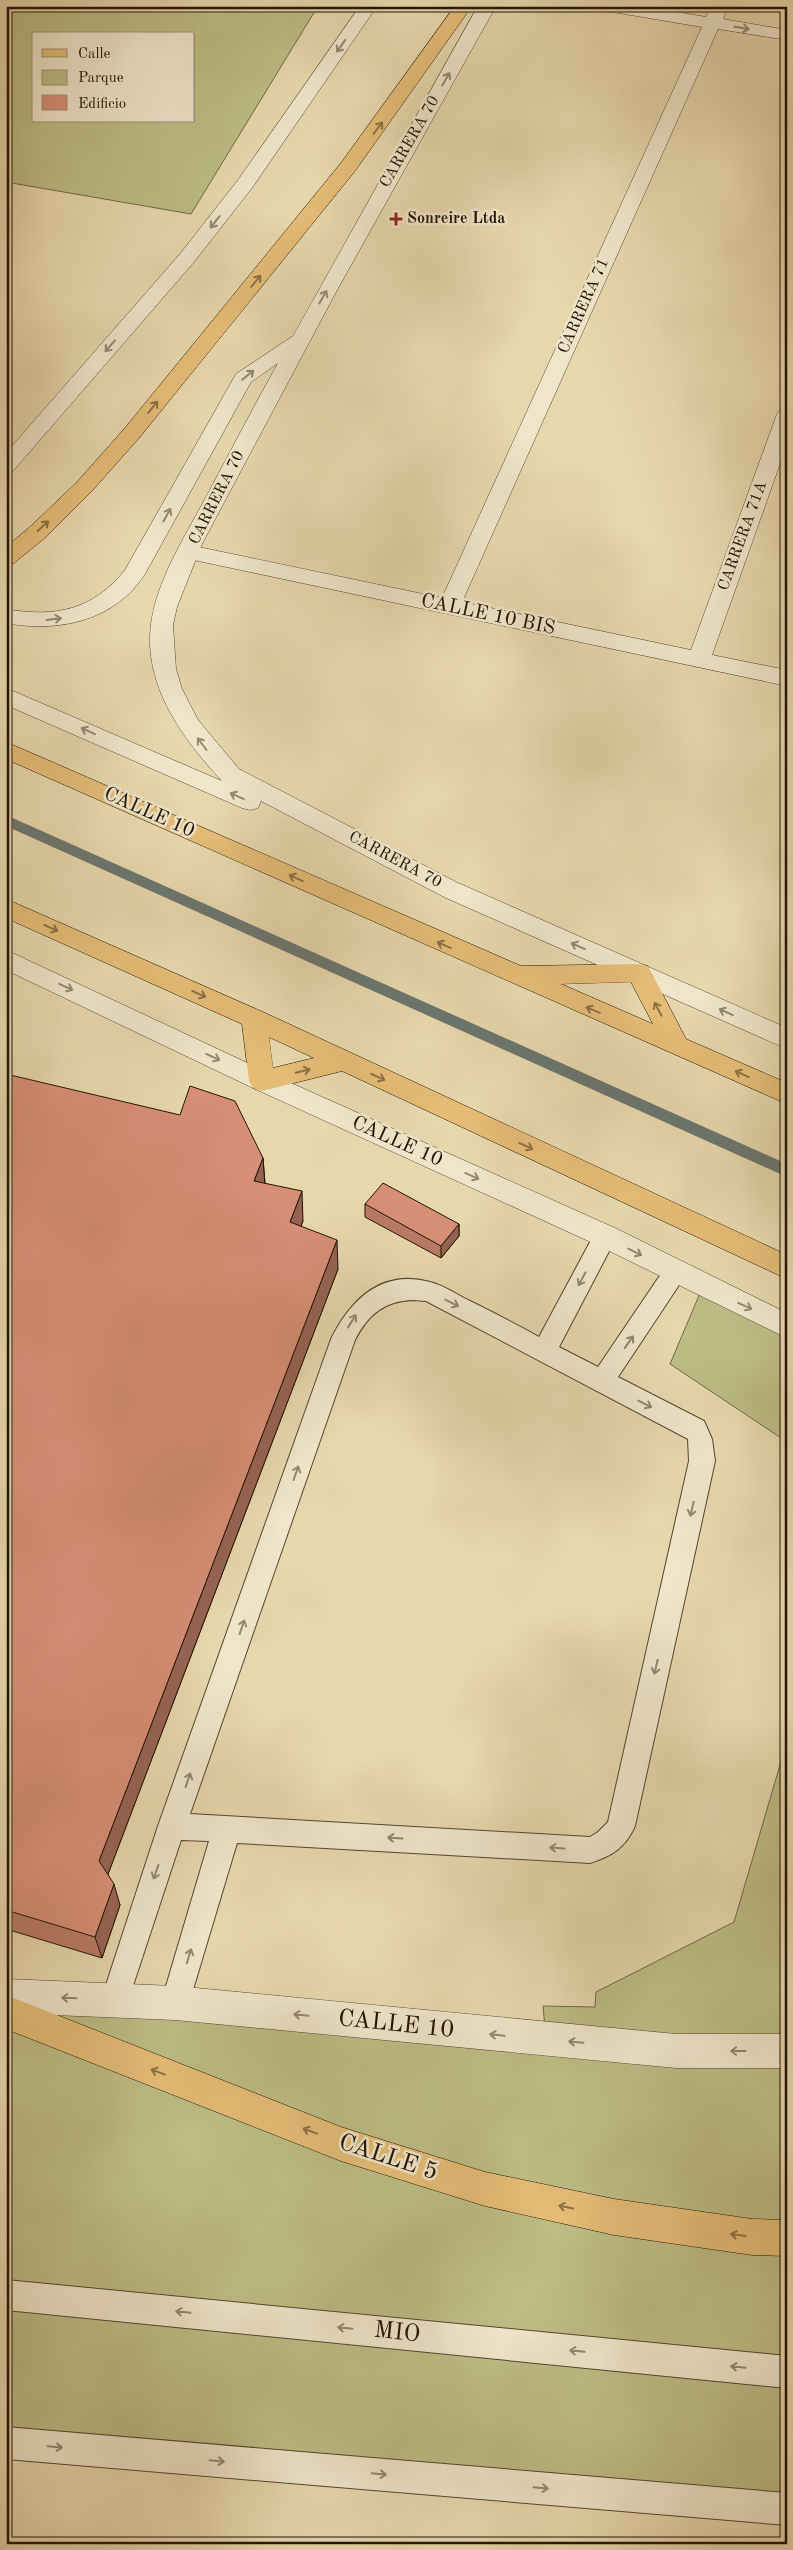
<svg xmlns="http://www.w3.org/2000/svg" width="793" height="2550" font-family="'Old Standard TT',serif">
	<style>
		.green { fill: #bdbc85; stroke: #6f6844; fill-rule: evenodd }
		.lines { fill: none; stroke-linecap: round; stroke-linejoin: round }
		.stream { fill: #6b766f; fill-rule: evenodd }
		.service-casing { stroke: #52452e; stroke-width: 2 }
		.minor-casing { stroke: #52452e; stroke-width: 1 }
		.tertiary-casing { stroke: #52452e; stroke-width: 1 }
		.primary-casing { stroke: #211404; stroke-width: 1 }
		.service { fill: #efe5ca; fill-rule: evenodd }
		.minor { fill: #efe5ca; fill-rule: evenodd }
		.tertiary { fill: #efe5ca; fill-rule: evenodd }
		.primary { fill: #e4bc76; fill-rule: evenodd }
		.wall { fill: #b97a65; stroke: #211404 }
		.shaded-wall { fill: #966353; stroke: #211404 }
		.building { fill: #d78e76; stroke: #211404 }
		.oneway { stroke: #928771 }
		.oneway2 { stroke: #8c7043 }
		.poi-dot { fill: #8f2418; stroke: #efe5ca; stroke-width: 2 }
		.labels { text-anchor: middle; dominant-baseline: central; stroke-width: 5; stroke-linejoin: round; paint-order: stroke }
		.far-street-label { font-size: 16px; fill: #211404; stroke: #efe5ca }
		.far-poi-label { font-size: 16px; font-weight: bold; fill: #211404; stroke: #efe5ca; text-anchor: start }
		.street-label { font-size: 20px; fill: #211404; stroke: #efe5ca }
		.near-street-label { font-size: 24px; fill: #211404; stroke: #efe5ca }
	</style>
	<rect width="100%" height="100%" fill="#e7d7ad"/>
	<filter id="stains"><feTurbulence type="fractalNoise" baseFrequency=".004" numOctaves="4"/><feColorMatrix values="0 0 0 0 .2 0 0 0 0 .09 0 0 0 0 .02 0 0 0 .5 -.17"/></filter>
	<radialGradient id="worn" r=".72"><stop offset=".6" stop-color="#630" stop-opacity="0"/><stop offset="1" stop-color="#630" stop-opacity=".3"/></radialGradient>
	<g class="green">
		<path d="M6,6H318L191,214L6,182ZM34,34H194V121H34Z"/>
		<path d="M703,1286L787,1326V1442L670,1364Z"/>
		<path d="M787,1741V2509L6,2443V1996L546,2039L543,2006L595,2007L596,1992L734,1922Z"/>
	</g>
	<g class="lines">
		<path class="stream" d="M6,815L787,1164V1177L6,826Z"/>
		<defs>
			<g id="service">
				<path d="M605,1226L613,1229L617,1236L559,1347L598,1367L667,1265L675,1262L683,1265L687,1272L683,1279L618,1377L704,1421L712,1439L715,1461L635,1826C625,1848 612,1856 590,1863L237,1843L189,2003L185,2013L175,2017L165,2013L161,2003L209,1841L181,1840L125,2010L115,2014L105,2010L101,2000L158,1826L331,1339C351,1299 382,1269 430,1282C443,1285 456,1294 468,1300C492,1312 516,1324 539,1337L597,1229ZM413,1300L426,1301L688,1439L689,1461L608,1822L598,1832L590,1837L190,1814L355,1340C368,1314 385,1301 413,1300Z"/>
				<path d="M6,2280L787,2356V2388L6,2310Z"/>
				<path d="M6,2427L787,2493V2525L6,2459Z"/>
			</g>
			<path id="minor" d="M599,6H641L706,17L711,6H729L723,19L787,30V40L718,29L462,602L691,650L777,414L780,410L787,408V444L712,655L787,670V686L189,559L181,557L178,552L181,547L189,545L442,598L702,27L607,11Z"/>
			<g id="tertiary">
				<path d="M360,6H377L252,188L194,262L13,471L6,472V453L180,254L238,180Z"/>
				<path d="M478,6H496L336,292L202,544L177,607L173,625L176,669L182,689L198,720L239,769L456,882L787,1028V1049L444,897L261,801L258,808L250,810L242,808L6,705V688L222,781C183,739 143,686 151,624C157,580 184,538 205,499C229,454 253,408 278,363L251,382L145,574C115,621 58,633 6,623V609C55,618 93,610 125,570L236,374L293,336Z"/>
				<path d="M6,950L271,1074L615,1228L787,1313V1338L595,1244L253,1088L6,970Z"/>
				<path d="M6,1979L175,1986L676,2034H787V2068H676L175,2020L6,2013Z"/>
			</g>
			<g id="primary">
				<path d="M455,6H472L355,171L139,438L91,492L47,536L14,563L6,565V547L31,526L77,482L125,428L341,163Z"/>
				<path d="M6,742L521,966L639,964L648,966L686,1039L787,1083V1104L6,759ZM631,982L653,1024L561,984Z"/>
				<path d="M6,899L263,1012L787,1255V1279L342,1071L262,1091L253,1088L249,1081L242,1024L6,918ZM269,1037L314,1058L273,1068Z"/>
				<path d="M6,1995L341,2127L485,2172L614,2199L752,2219L787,2220V2256L752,2255L614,2235L485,2206L341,2161L6,2029Z"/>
			</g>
		</defs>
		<use href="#service" class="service-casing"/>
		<use href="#minor" class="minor-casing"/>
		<use href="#tertiary" class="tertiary-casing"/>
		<use href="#primary" class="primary-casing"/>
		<use href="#service" class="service"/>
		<use href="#minor" class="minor"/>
		<use href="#tertiary" class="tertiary"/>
		<use href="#primary" class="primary"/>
	</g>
	<g class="wall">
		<path d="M6,1074L263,1158L265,1183L303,1221L301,1226L338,1269L108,1874L120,1905L102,1958L6,1929Z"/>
		<path d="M365,1204L459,1224V1236L441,1258L365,1217Z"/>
	</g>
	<g class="shaded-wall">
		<path d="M6,998L10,1015L6,1023Z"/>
		<path d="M263,1158L265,1187L254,1181Z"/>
		<path d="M302,1191L303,1221L292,1251L290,1222Z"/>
		<path d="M459,1224V1236L441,1258V1246Z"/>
		<path d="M337,1240L338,1269L105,1882L99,1861Z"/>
		<path d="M114,1884L120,1905L102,1958L95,1937Z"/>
	</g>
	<g class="building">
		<path d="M6,1074L180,1115L190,1086L235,1101L263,1158L254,1181L302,1191L290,1222L337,1240L99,1861L114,1884L95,1937L6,1910Z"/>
		<path d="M383,1183L459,1224L441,1246L365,1204Z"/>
	</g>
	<defs><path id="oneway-shaft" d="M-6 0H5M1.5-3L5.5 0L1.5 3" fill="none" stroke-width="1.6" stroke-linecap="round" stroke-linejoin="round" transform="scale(1.25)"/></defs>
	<g class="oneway">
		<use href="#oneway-shaft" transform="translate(742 28) rotate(9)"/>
		<use href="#oneway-shaft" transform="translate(341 46) rotate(125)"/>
		<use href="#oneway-shaft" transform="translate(446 79) rotate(-60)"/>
		<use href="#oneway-shaft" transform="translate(215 222) rotate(128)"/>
		<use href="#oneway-shaft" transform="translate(323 297) rotate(-60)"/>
		<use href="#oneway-shaft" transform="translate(110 346) rotate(131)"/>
		<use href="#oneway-shaft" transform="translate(248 375) rotate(-39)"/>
		<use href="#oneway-shaft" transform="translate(167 515) rotate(-61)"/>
		<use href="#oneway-shaft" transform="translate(54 619) rotate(-7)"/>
		<use href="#oneway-shaft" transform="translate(88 731) rotate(-156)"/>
		<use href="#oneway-shaft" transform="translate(202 744) rotate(-127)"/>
		<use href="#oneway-shaft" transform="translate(237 796) rotate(-156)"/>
		<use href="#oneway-shaft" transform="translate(578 946) rotate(-156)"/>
		<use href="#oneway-shaft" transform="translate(66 987) rotate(25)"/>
		<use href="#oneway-shaft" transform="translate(726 1012) rotate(-156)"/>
		<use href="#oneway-shaft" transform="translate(213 1057) rotate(25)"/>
		<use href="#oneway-shaft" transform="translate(472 1176) rotate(24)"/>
		<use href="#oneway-shaft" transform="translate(635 1252) rotate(27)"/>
		<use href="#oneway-shaft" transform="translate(582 1279) rotate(118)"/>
		<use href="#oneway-shaft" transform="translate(452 1303) rotate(27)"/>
		<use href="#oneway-shaft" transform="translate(745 1306) rotate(25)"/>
		<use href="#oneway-shaft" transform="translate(352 1321) rotate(-58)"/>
		<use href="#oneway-shaft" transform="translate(629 1342) rotate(-55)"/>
		<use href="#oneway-shaft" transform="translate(645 1404) rotate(27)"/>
		<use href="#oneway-shaft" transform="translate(296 1473) rotate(-71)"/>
		<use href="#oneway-shaft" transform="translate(692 1509) rotate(103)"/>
		<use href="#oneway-shaft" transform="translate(242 1627) rotate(-71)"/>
		<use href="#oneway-shaft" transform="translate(656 1667) rotate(103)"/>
		<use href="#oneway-shaft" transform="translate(188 1780) rotate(-71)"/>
		<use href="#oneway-shaft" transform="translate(395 1838) rotate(-177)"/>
		<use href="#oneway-shaft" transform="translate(557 1848) rotate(-176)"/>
		<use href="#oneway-shaft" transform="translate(156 1872) rotate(109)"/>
		<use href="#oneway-shaft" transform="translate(189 1956) rotate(-73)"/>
		<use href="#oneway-shaft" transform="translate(69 1998) rotate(-178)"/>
		<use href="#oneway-shaft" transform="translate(301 2015) rotate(-174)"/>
		<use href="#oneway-shaft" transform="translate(497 2035) rotate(-174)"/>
		<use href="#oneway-shaft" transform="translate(576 2042) rotate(-175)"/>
		<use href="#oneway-shaft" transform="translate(738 2051) rotate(-180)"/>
		<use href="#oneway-shaft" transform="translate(183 2312) rotate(-174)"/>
		<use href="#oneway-shaft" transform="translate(345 2328) rotate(-174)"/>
		<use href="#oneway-shaft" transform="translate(577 2351) rotate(-174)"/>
		<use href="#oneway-shaft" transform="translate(738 2367) rotate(-174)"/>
		<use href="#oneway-shaft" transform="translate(55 2447) rotate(5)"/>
		<use href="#oneway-shaft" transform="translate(217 2461) rotate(5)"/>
		<use href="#oneway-shaft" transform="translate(379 2474) rotate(5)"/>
		<use href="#oneway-shaft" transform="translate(541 2488) rotate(5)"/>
	</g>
	<g class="oneway2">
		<use href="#oneway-shaft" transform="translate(378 128) rotate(-53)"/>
		<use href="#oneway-shaft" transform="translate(256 281) rotate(-51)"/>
		<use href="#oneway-shaft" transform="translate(153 407) rotate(-51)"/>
		<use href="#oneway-shaft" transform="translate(43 526) rotate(-43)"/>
		<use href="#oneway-shaft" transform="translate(296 878) rotate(-156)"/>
		<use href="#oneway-shaft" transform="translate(51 928) rotate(24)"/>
		<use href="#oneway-shaft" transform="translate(444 945) rotate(-156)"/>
		<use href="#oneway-shaft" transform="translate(199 994) rotate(24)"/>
		<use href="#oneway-shaft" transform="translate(658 1009) rotate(-118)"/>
		<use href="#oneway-shaft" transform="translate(593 1010) rotate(-157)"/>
		<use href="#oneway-shaft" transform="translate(303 1071) rotate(-14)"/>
		<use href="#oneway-shaft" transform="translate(742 1074) rotate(-156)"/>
		<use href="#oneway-shaft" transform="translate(378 1077) rotate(25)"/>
		<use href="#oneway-shaft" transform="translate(526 1146) rotate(25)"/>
		<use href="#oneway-shaft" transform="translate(158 2072) rotate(-159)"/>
		<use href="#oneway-shaft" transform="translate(310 2131) rotate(-159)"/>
		<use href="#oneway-shaft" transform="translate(566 2207) rotate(-168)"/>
		<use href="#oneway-shaft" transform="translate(738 2235) rotate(-172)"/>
	</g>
	<path class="poi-dot" d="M393.5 211.5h5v5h5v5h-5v5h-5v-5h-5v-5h5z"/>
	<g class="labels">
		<g class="far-street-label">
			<text transform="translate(410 142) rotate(-60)">CARRERA 70</text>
			<text transform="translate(584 306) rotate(-66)">CARRERA 71</text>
			<text transform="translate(217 498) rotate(-63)">CARRERA 70</text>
			<text transform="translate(743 536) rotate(-70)">CARRERA 71A</text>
			<text transform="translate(395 860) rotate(28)">CARRERA 70</text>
		</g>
		<g class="far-poi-label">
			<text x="407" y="219">Sonreire Ltda</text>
		</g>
		<g class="street-label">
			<text transform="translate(488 615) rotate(12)">CALLE 10 BIS</text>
			<text transform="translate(149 813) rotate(24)">CALLE 10</text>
			<text transform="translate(397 1142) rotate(24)">CALLE 10</text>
		</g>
		<g class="near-street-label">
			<text transform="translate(396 2025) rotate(6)">CALLE 10</text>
			<text transform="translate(388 2158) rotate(18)">CALLE 5</text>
			<text transform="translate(397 2333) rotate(6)">MIO</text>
		</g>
	</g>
	<rect width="793" height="2550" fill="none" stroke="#e7d7ad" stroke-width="25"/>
	<rect x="8" y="8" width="778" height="2535" fill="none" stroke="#211404" stroke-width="2.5"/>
	<rect x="12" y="12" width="768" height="2525" fill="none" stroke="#211404"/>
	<rect x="32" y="32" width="162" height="90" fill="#efe5ca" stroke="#9d917b"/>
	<rect x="42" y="49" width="25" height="8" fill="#e4bc76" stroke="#9d917b"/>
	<text x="78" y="58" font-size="15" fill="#211404">Calle</text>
	<rect x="42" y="70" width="25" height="15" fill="#bdbc85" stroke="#9d917b"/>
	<text x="78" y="82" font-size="15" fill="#211404">Parque</text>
	<rect x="42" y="95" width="25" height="15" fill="#d78e76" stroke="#9d917b"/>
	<text x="78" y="108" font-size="15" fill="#211404">Edificio</text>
	<rect width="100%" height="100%" filter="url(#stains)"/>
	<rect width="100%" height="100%" fill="url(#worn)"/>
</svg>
